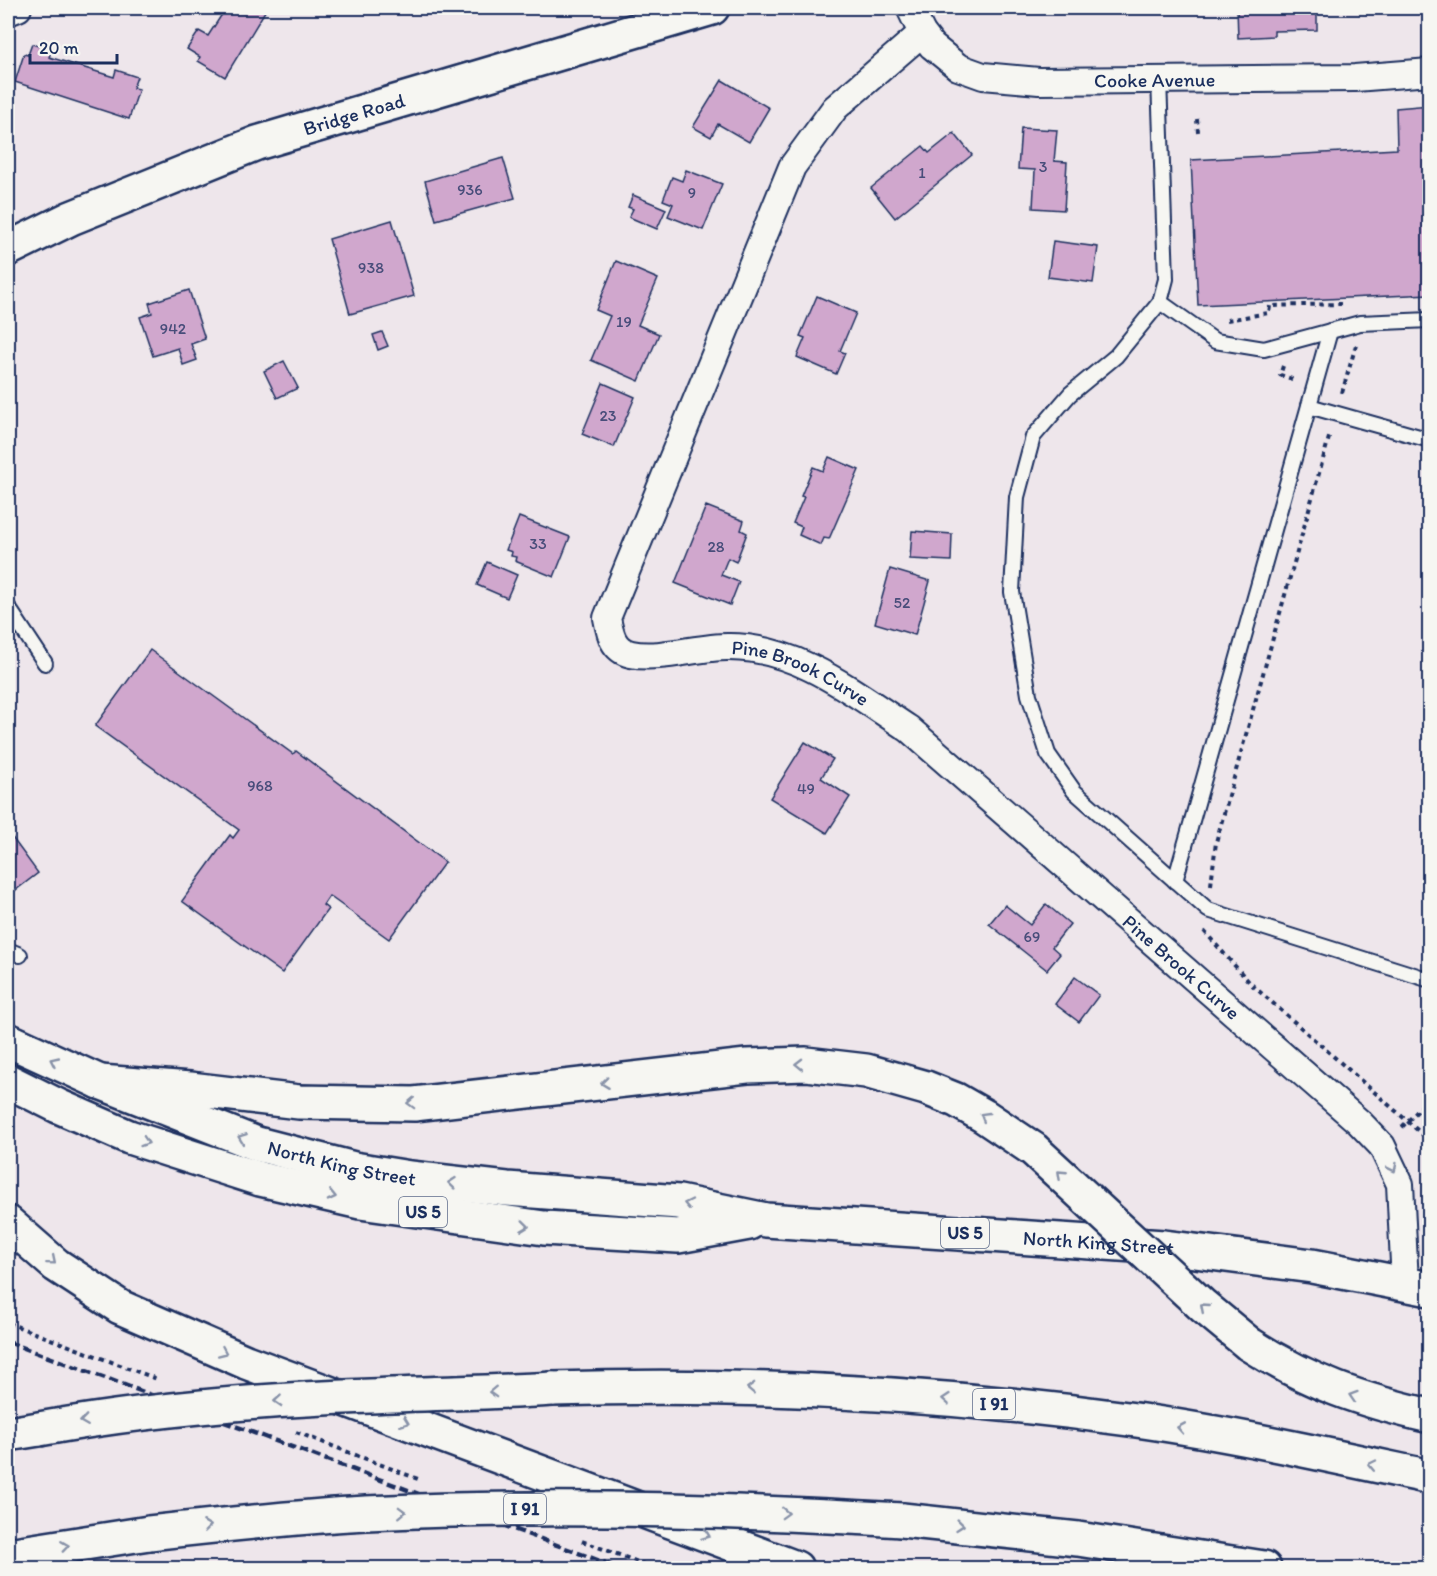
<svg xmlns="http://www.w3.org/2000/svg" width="1437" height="1576" font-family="Itim,sans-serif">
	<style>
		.building { fill: #d0a7cd; stroke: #1b2f5e; stroke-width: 1.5 }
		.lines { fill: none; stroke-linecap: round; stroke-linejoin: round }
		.service-casing { stroke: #1b2f5e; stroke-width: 18 }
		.minor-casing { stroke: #1b2f5e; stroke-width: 30 }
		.primary-casing { stroke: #1b2f5e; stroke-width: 38 }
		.motorway-casing { stroke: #1b2f5e; stroke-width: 38 }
		.path { stroke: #1b2f5e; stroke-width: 4; stroke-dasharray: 4.5 4.5; stroke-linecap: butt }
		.service { stroke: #f6f6f2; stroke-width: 14 }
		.minor { stroke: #f6f6f2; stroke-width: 26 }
		.primary { stroke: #f6f6f2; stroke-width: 33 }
		.motorway { stroke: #f6f6f2; stroke-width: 33 }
		.rail { stroke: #1b2f5e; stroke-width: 4.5; stroke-dasharray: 9 4.5; stroke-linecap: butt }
		.motorway-bridge-casing { stroke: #1b2f5e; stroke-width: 38; stroke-linecap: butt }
		.motorway-bridge { stroke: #f6f6f2; stroke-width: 33 }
		.oneway { stroke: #8892a8 }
		.labels { text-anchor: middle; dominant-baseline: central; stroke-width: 5; stroke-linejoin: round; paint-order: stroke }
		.number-label { font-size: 16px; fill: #484d7a }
		.shield { fill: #f6f6f2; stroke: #5d6b8a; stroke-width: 1.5 }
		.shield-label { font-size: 18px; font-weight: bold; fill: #1b2f5e }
		.street-label { font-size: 20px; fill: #1b2f5e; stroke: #f6f6f2 }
	</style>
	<rect width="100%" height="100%" fill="#eee6eb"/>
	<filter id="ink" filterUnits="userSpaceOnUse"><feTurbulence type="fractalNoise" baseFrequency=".0167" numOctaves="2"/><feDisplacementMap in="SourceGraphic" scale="12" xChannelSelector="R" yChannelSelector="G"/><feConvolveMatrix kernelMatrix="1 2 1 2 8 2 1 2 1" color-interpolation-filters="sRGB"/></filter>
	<g filter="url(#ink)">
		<g class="building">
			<path d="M226,8H267L225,77L198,61L200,57L187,49L199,31L208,36Z"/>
			<path d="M1237,8H1317V30L1274,31V36L1238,38Z"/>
			<path d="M32,44L52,50L49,57L114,77L116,70L137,77L133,88L139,89L129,119L15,82L24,54L28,55Z"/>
			<path d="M722,80L769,108L749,142L718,124L711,137L693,127Z"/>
			<path d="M1430,105V294L1198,305L1191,160L1397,149L1396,108Z"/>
			<path d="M1021,128L1057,130L1054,161L1067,162L1064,210L1033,208L1035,170L1018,169Z"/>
			<path d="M954,133L972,155L895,218L871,188L923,146L929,153Z"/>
			<path d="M503,158L515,198L436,220L425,181Z"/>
			<path d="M686,170L722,184L703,230L668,216L673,204L663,200L672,177L682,181Z"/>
			<path d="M633,195L666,209L657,229L629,217L633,209L628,207Z"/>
			<path d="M392,220L414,296L350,314L329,239Z"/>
			<path d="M1053,241L1098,247L1093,283L1048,277Z"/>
			<path d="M616,261L658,279L638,325L659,334L639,381L591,360L610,316L596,310Z"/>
			<path d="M189,290L205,339L191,344L197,360L183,365L178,348L153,356L140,317L152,313L149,303Z"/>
			<path d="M817,296L856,313L840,351L845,353L836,374L797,357L805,338L800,336Z"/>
			<path d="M382,332L388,346L378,350L373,335Z"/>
			<path d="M284,361L298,388L277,398L264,371Z"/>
			<path d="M603,383L635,397L614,447L582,434Z"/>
			<path d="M829,457L859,470L829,539L824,538L821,545L799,535L802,527L793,523L804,497L801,496L813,467L823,471Z"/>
			<path d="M706,506L744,521L741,530L747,533L736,562L728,558L721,575L739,582L730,605L675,583Z"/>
			<path d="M519,517L570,537L554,577L515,561L516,557L511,556L512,552L506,550Z"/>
			<path d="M912,531L952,534L951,561L910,559Z"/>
			<path d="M487,562L517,575L507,598L477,585Z"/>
			<path d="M890,569L930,581L915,635L875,623Z"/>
			<path d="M150,650L293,754L296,751L445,862L389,939L329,896L323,905L328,909L282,973L182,901L230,835L233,838L239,830L95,726Z"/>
			<path d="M805,742L833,759L821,778L850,797L827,833L770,798Z"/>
			<path d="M8,832L38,873L8,896Z"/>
			<path d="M1046,904L1070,924L1052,947L1060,954L1047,970L989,924L1005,905L1030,925Z"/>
			<path d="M1075,977L1099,995L1079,1022L1055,1004Z"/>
		</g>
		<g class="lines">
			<defs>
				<g id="service">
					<path d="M1159,79L1166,279L1160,302L1116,356L1070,394L1033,437L1017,497L1012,592L1029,695L1048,754L1074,791L1208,910L1430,980"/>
					<path d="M1160,302L1215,341L1264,349L1360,323L1430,320"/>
					<path d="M1309,406L1430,440"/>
					<path d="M8,607L45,663"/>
					<path d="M1175,881L1330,331"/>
					<path d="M8,950L20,955"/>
				</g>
				<g id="minor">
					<path id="s1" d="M910,8L922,33L932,46L958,67L983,76L1039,81L1355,78L1430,72"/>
					<path d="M8,12L18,8"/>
					<path id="s2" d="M922,33L835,108L792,167L607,618C610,634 613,650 631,654C658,660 698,647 727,647C796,646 854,693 909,729L1359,1122L1382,1146L1400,1184L1405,1283"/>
				</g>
				<g id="primary">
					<path id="s3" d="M8,249L71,218L257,143L712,8"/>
					<path id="s4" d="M8,1040L100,1082L257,1144L354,1169L410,1178L507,1189L679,1202L766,1220L1164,1247L1312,1266L1430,1289"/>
					<path d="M8,1081L58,1106L129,1137L260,1179L360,1202L544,1228L678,1236L749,1223"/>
				</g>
				<g id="motorway">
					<path d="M100,1082L190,1089L299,1102L414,1104L747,1066L806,1064L866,1071L926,1088L956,1100L984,1116L1033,1149"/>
					<path d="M8,1223L56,1265L120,1307L246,1362L796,1568"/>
					<path d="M1249,1344C1310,1383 1360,1400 1430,1416"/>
					<path d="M552,1389C747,1383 942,1393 1136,1420C1234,1434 1332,1456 1430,1477"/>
					<path d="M8,1434L39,1429"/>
					<path d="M902,1520L1078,1539L1264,1568"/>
					<path d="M8,1555L149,1533"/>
				</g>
			</defs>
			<use href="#service" class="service-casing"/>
			<use href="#minor" class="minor-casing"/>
			<use href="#primary" class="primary-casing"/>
			<use href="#motorway" class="motorway-casing"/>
			<g class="path">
				<path d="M1197,119L1198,132"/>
				<path d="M1227,320L1269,313L1270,306L1341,304"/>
				<path d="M1283,366L1280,375L1295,380"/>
				<path d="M1342,393L1356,345"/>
				<path d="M1211,885L1216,842L1330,434"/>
				<path d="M1204,931L1251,984L1430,1141"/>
				<path d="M1402,1127L1430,1098"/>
				<path d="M8,1323L157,1379"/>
				<path d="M296,1432L418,1479"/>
				<path d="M582,1541L654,1568"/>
			</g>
			<use href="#service" class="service"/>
			<use href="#minor" class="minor"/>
			<use href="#primary" class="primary"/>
			<use href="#motorway" class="motorway"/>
			<path class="rail" d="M8,1342L619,1568"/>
			<defs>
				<g id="motorway-bridge">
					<path d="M1033,1149L1203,1306L1249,1344"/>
					<path d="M39,1429C148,1409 259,1400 370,1396C430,1393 491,1393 552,1389"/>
					<path d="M149,1533C221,1525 294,1517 366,1513C545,1505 723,1509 902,1520"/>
				</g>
			</defs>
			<use href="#motorway-bridge" class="motorway-bridge-casing"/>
			<use href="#motorway-bridge" class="motorway-bridge"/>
		</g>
		<defs><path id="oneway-chevron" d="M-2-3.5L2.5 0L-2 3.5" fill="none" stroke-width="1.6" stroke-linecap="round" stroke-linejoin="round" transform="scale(1.5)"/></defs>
		<g class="oneway">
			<use href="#oneway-chevron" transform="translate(54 1061) rotate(-155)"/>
			<use href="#oneway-chevron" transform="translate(799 1064) rotate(-179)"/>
			<use href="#oneway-chevron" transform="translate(605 1083) rotate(173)"/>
			<use href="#oneway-chevron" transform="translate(411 1103) rotate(178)"/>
			<use href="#oneway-chevron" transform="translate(984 1116) rotate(-149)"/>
			<use href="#oneway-chevron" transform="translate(242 1138) rotate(-159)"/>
			<use href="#oneway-chevron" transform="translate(145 1142) rotate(18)"/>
			<use href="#oneway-chevron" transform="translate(1393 1168) rotate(64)"/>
			<use href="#oneway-chevron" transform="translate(1061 1174) rotate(-137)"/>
			<use href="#oneway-chevron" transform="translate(452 1183) rotate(-174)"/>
			<use href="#oneway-chevron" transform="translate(332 1196) rotate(13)"/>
			<use href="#oneway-chevron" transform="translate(688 1204) rotate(-168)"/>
			<use href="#oneway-chevron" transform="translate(525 1226) rotate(7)"/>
			<use href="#oneway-chevron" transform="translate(52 1261) rotate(40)"/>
			<use href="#oneway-chevron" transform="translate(1204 1307) rotate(-139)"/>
			<use href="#oneway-chevron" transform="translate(223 1352) rotate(24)"/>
			<use href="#oneway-chevron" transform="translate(751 1388) rotate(-178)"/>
			<use href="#oneway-chevron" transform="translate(493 1392) rotate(178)"/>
			<use href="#oneway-chevron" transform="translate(1353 1396) rotate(-162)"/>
			<use href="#oneway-chevron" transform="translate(946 1399) rotate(-175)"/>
			<use href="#oneway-chevron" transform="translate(278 1401) rotate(176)"/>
			<use href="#oneway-chevron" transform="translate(84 1421) rotate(172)"/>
			<use href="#oneway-chevron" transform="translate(405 1422) rotate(21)"/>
			<use href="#oneway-chevron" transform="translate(1181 1428) rotate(-170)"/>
			<use href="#oneway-chevron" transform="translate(1372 1465) rotate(-168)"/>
			<use href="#oneway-chevron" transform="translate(402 1512) rotate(-2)"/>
			<use href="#oneway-chevron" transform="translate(785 1513) rotate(2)"/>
			<use href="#oneway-chevron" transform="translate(960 1525) rotate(6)"/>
			<use href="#oneway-chevron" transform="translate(207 1526) rotate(-7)"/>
			<use href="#oneway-chevron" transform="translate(706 1535) rotate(21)"/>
			<use href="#oneway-chevron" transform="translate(65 1546) rotate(-8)"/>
		</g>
	</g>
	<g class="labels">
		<g class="number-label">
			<text x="1043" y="166">3</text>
			<text x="922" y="172">1</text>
			<text x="470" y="189">936</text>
			<text x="692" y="192">9</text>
			<text x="371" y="267">938</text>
			<text x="624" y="321">19</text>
			<text x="173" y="328">942</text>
			<text x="608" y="415">23</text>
			<text x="538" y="543">33</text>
			<text x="716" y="546">28</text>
			<text x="902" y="602">52</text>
			<text x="260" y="785">968</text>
			<text x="806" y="788">49</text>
			<text x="1032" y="936">69</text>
		</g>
		<g class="shield">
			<rect x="399" y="1197" width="48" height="30" rx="4.5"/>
			<rect x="941" y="1218" width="48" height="30" rx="4.5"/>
			<rect x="973" y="1389" width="42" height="30" rx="4.5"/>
			<rect x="504" y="1494" width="42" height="30" rx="4.5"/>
		</g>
		<g class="shield-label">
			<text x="423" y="1212">US 5</text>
			<text x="965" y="1233">US 5</text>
			<text x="994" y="1404">I 91</text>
			<text x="525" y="1509">I 91</text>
		</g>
		<g class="street-label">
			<text stroke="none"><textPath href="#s1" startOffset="276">Cooke Avenue</textPath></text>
			<text stroke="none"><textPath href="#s3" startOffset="372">Bridge Road</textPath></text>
			<text stroke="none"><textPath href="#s2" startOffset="897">Pine Brook Curve</textPath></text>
			<text stroke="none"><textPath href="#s2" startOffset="1383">Pine Brook Curve</textPath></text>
			<text stroke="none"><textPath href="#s4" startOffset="357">North King Street</textPath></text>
			<text stroke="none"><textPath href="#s4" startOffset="1119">North King Street</textPath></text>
		</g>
	</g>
	<rect width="1437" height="1576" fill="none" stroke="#f6f6f2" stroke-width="30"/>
	<rect x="15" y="15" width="1407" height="1546" fill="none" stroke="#1b2f5e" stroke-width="2" filter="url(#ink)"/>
	<path d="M30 54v9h87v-9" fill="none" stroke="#1b2f5e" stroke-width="3"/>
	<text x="39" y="54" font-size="18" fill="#1b2f5e" stroke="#f6f6f2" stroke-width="4.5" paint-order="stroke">20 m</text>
</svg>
